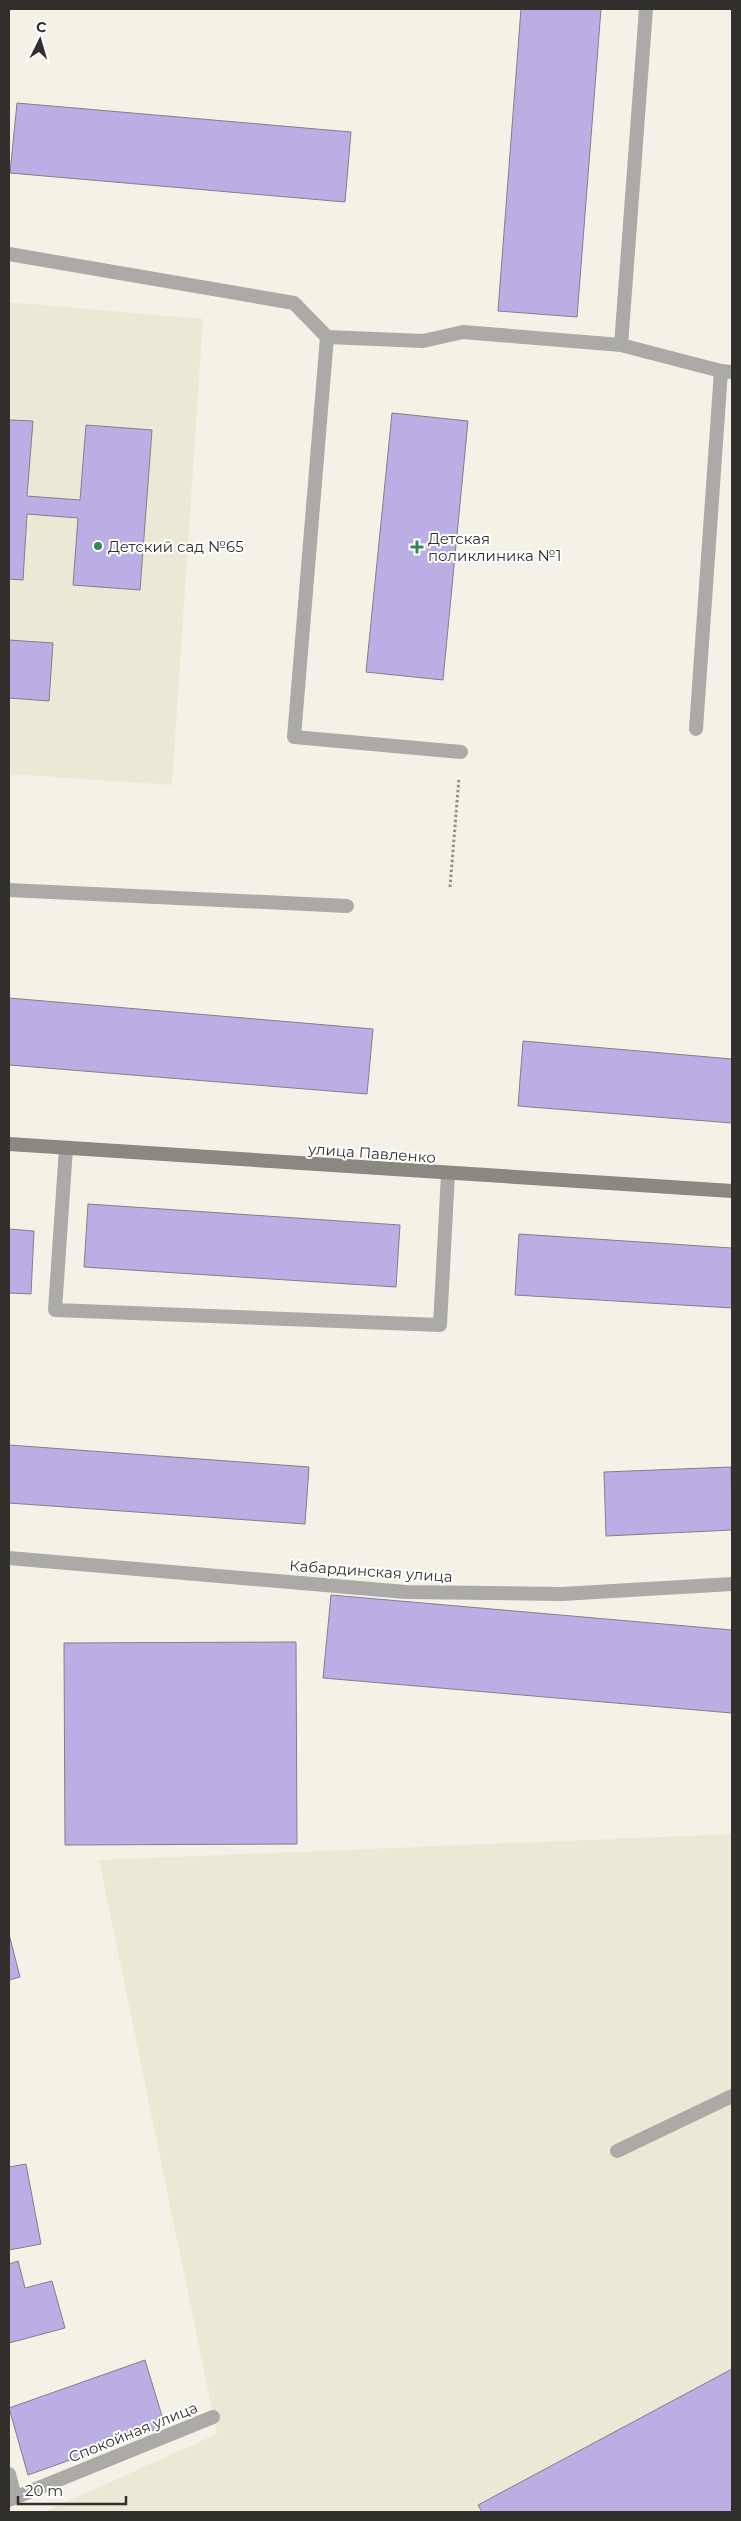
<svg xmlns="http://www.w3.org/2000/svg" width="741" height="2521" font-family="Montserrat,sans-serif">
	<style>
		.built { fill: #ebe8d6 }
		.building { fill: #bbaee4; stroke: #817f89 }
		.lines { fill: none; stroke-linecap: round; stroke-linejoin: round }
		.path { stroke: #918f88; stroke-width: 3; stroke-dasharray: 2.5 2.5; stroke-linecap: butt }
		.service { stroke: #acaaa6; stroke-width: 14 }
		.minor { stroke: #acaaa6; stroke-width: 14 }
		.secondary { stroke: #8b8781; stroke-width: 14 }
		.poi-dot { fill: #348658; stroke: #fff; stroke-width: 2 }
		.labels { text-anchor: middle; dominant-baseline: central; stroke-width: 4; stroke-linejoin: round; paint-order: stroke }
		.poi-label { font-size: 15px; fill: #31302c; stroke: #fff; text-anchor: start }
		.street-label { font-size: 15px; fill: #31302c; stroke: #fff }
	</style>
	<rect width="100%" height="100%" fill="#f4f2e7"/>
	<g class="built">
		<path d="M9,302L203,319L172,785L9,774Z"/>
		<path d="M732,1834V2512H44L217,2434L99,1860Z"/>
	</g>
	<g class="building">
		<path d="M521,9H601L577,317L498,311Z"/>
		<path d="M17,103L351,132L345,202L10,173Z"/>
		<path d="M392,413L468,421L443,680L366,672Z"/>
		<path d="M9,420L33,421L27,496L80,500L86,425L152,430L140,590L73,585L78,518L27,514L23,580L9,579Z"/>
		<path d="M9,640L53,643L49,701L9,698Z"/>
		<path d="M9,998L373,1029L367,1094L9,1065Z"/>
		<path d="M523,1041L732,1059V1123L518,1106Z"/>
		<path d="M88,1204L400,1225L396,1287L84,1267Z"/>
		<path d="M9,1229L34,1231L31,1294L9,1293Z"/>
		<path d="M519,1234L732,1248V1308L515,1295Z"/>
		<path d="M9,1445L309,1467L305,1524L9,1503Z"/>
		<path d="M731,1467L732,1530L606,1536L604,1472Z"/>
		<path d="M331,1595L732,1630V1713L323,1678Z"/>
		<path d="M296,1642L297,1844L65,1845L64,1643Z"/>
		<path d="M9,1934L20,1977L9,1980Z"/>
		<path d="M26,2164L41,2244L9,2250V2167Z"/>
		<path d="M18,2261L25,2288L52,2281L65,2328L9,2343V2264Z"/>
		<path d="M145,2360L165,2426L28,2475L9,2408Z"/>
		<path d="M732,2369V2512H482L478,2505Z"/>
	</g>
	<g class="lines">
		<path class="path" d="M450,887L459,778"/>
		<g class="service">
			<path d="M9,254L294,303L327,337L423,341L463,332L621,345L721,371L732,372"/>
			<path d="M327,337L294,737L461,752"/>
			<path d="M621,345L646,9"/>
			<path d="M696,729L721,371"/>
			<path d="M9,890L347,906"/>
			<path d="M66,1148L55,1310L440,1325L448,1174"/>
			<path d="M617,2151L732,2096"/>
		</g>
		<g class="minor">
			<path d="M9,1558L406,1592L562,1594L732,1584"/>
			<path d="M9,2474L15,2497"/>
			<path d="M9,2500L213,2417"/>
		</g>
		<path class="secondary" d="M9,1144L732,1191"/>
	</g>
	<g class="poi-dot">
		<circle cx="98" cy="546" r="5"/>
		<path d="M414.5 539.5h5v5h5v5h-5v5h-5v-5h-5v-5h5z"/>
	</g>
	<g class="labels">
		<g class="poi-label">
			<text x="428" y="538">Детская<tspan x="428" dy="17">поликлиника №1</tspan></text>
			<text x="108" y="546">Детский сад №65</text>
		</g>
		<g class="street-label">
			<text transform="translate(372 1153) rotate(4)">улица Павленко</text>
			<text transform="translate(371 1571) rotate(4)">Кабардинская улица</text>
			<text transform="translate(133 2432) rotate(-22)">Спокойная улица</text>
		</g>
	</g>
	<rect width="741" height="2521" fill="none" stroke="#31302c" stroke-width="20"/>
	<g transform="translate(40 40) rotate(5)" stroke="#ffffff" stroke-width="4" paint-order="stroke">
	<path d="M0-4L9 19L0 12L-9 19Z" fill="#31302c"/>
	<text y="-8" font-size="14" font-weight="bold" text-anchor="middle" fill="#31302c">С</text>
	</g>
	<path d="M18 2496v8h108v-8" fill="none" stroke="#31302c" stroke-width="2.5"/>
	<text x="25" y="2496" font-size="15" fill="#31302c" stroke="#ffffff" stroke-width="4" paint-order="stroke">20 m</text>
</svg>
